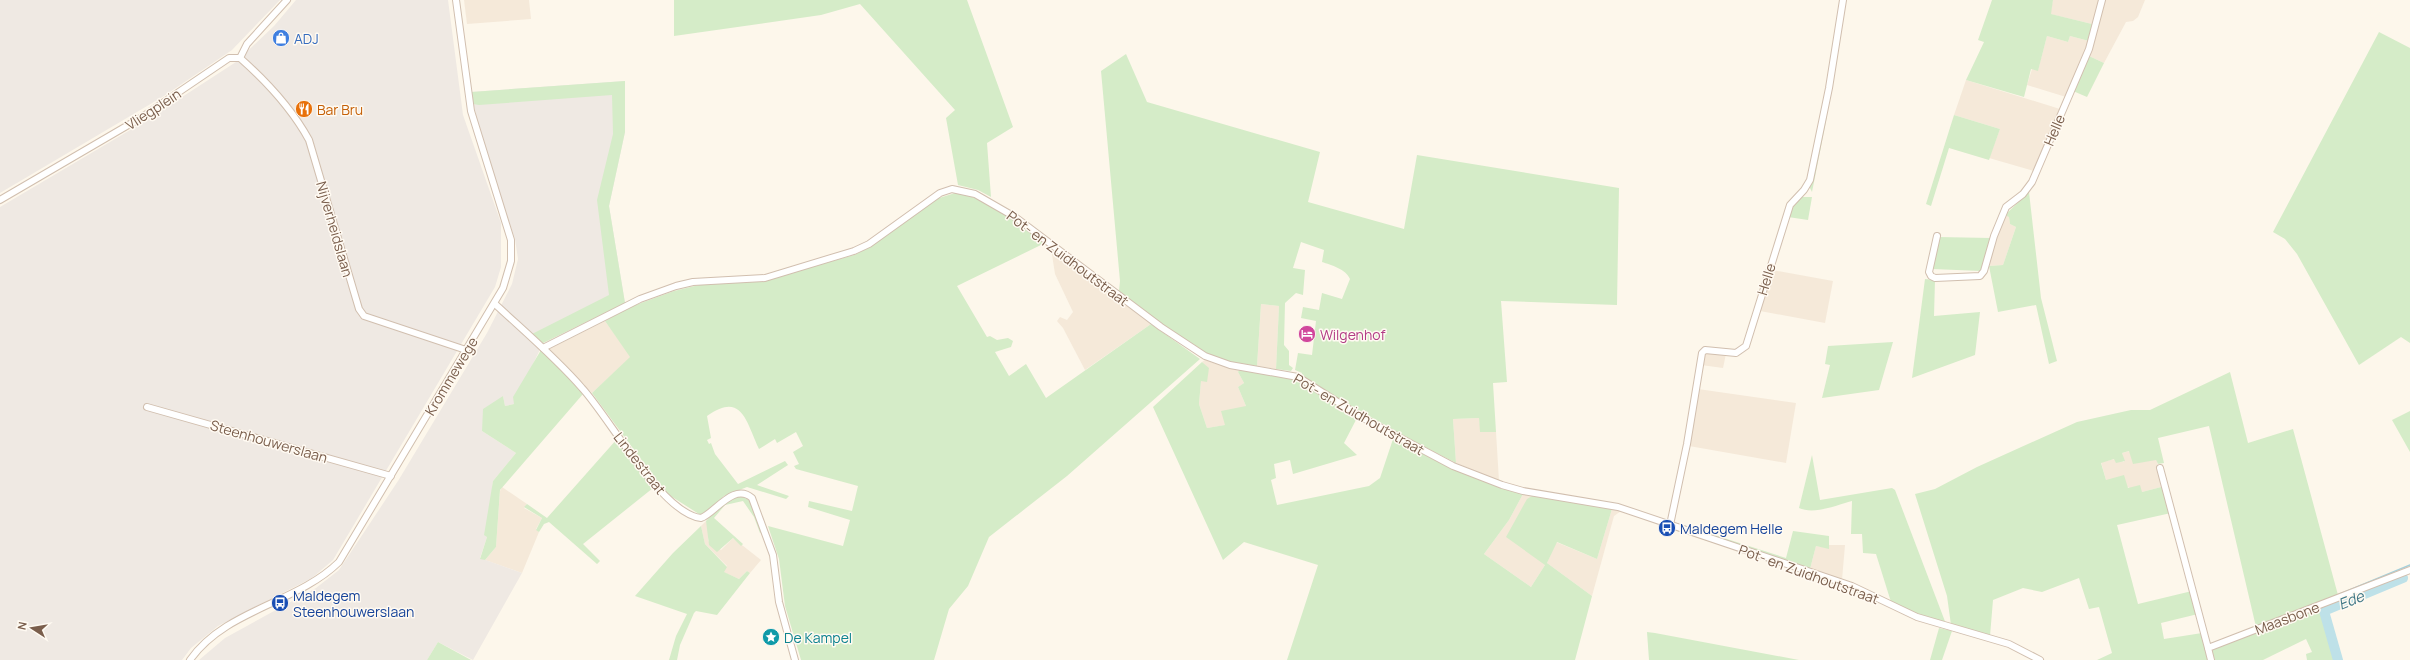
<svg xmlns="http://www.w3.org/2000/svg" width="2410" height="660" font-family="Manrope,sans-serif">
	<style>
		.residential { fill: #f5e9d9 }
		.industrial { fill: #efe9e3 }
		.green { fill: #d5ecc8 }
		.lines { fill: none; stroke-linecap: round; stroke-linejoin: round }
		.stream { stroke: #a4d0db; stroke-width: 1.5 }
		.river { stroke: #bee1e8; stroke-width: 10 }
		.minor-casing { stroke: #d1bfaf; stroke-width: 8 }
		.minor { stroke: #fff; stroke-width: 6 }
		.labels { text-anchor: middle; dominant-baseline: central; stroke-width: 3; stroke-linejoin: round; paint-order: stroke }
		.shop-label { font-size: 14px; fill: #366cbe; stroke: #fffaf2; text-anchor: start }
		.street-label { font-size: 14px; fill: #7a5e4c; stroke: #fffaf2 }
		.food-label { font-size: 14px; fill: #c56008; stroke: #fffaf2; text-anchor: start }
		.hotel-label { font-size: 14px; fill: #b23c85; stroke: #fffaf2; text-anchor: start }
		.transit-label { font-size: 14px; fill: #164399; stroke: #fffaf2; text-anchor: start }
		.culture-label { font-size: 14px; fill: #0d838f; stroke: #fffaf2; text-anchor: start }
		.water-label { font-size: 15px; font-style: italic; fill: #417887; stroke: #fffaf2 }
	</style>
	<rect width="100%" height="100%" fill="#fdf7eb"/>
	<g class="residential">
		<path d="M464,0H529L531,19L467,24Z"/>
		<path d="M2053,0H2100L2092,24L2050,14Z"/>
		<path d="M2104,0H2145L2138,17L2133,21L2126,22L2104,63L2089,56Z"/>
		<path d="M2047,36L2068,42L2070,36L2089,41L2066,97L2027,85L2032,69L2038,70Z"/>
		<path d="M1966,80L2060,109L2034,171L1989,158L2000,129L1954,115Z"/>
		<path d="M2005,215L2009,216L2010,224L2016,227L2003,265L1989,266L1988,259Z"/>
		<path d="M1051,248L1151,324L1085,370L1063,328L1057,321L1060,317L1067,320L1073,312L1055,274Z"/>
		<path d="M1772,270L1833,281L1825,323L1760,311Z"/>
		<path d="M1261,304L1279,306L1276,369L1257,366Z"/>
		<path d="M605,321L631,357L592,393L549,349Z"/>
		<path d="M1707,352L1726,354L1723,368L1701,365Z"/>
		<path d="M1205,360L1219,365L1240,369L1238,372L1244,383L1238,387L1246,406L1226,425L1207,428L1199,404L1201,381L1209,369L1202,362Z"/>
		<path d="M1698,389L1796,403L1786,463L1689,446Z"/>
		<path d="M1479,418L1481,432H1496L1499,481L1456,463L1453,419Z"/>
		<path d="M2130,451L2147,461L2156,459L2165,486L2142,492L2106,480L2101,462L2115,459L2124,462L2122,453Z"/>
		<path d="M502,487L527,504L524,508L542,518L536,529L539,532L522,573L485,560L496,547L500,491Z"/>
		<path d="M1523,494L1532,496L1527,500L1545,565L1531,587L1484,554L1509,520Z"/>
		<path d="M1612,509L1621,511L1614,516L1592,596L1547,563L1556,542L1597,559Z"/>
		<path d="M706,521L709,530L708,541L721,550L733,538L761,560L750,573L747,571L739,579L723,572L727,566L705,544L701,526Z"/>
		<path d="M1829,545H1845L1842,580L1810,569L1816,546L1828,548Z"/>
	</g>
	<g class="industrial">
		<path d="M0,0H280L232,50L164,96L0,193Z"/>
		<path d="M296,0H448L463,115L501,223V267L495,287L333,560L312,578L218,626L191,648L182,660H0V207L142,123L236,62L274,26Z"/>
		<path d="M625,81V132L609,206L625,303L543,343L514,404L505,406L503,396L482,431L516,453L493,481L487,537L480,558L522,573L473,660L438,642L427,660H199L225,638L316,588L339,570L398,481L487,333L512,284L518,259L515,239L481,138L471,92Z"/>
	</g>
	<g class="green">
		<path d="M674,0H967L1013,127L987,143L991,197L978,190L958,185L946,118L955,110L860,4L821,15L674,36Z"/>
		<path d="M1992,0H2053L2051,14L2092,24L2089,41L2070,36L2068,42L2047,36L2038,71L2031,69L2024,97L1966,80L1984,42L1978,40Z"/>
		<path d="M2379,32L2410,48V343L2401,337L2359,365L2297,254L2285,239L2273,232Z"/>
		<path d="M1126,54L1147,102L1320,152L1308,202L1404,229L1417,155L1619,188L1617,305L1501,301L1507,382L1493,383L1496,432H1480L1479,418L1453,419L1456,463C1403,436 1352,407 1301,376L1302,373L1295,370L1298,353L1312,355L1316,321L1301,318L1303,307L1319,310L1322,293L1342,299L1350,279C1346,269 1331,265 1322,262L1324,250L1301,242L1293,268L1305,270L1303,295L1296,293L1285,303L1284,345L1289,351V365L1293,368L1291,371L1276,369L1279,306L1261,304L1257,366C1241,363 1225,362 1209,355C1176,341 1147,313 1119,291L1120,281L1101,71Z"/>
		<path d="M2089,56L2104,63L2087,97L2073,91Z"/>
		<path d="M625,81V132L609,206L625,303L543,343L532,334L609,295L597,200L613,134L612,95L479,105L473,104L471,92Z"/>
		<path d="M1826,115L1827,116L1812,192L1809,186Z"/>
		<path d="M1954,115L2000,129L1989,160L1949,148L1931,206L1926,204Z"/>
		<path d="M2029,192L2041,298L2057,361L2049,364L2036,305L1998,312L1989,266L2003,265L2016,227L2010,224L2009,217L2005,215Z"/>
		<path d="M955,193C989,198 1018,222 1045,243L957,286L987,337L990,336L997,340L1008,338L1013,341L1011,347L995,352L1009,376L1026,364L1046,398L1151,324L1200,359L1067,476L989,537L968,586L949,609L934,660H801L785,606L779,559L768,526L843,546L850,520L808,507L809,501L852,511L858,486L796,469L794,466L799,464L793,452L803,446L796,432L777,443L775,439L759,449C746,421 742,391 707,416L711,438L707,440L709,444L711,443L715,454L738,484L785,461L788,465L757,485L789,496L786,499L747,487L724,496L702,516L666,493L592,393L630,357L605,321L630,307L674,291L703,284L762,281L854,255L866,249L936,199Z"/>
		<path d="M1801,197H1812L1808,220L1788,217L1792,207Z"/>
		<path d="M1938,237L1991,238L1981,271L1932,269Z"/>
		<path d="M1925,279L1935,280L1934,316L1980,312L1975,355L1912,378Z"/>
		<path d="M1893,342L1879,390L1822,398L1830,365L1825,364L1828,346Z"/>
		<path d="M541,350L582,390L583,394L500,490L496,547L485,560L480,559L487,537L484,535L493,481L516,453L482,431L483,409L503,396L505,406L514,404L513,397Z"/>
		<path d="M1202,362L1209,368L1207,382L1201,381L1199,404L1207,428L1225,425L1221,411L1246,406L1238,387L1244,383L1238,372L1240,369L1295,379L1357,418L1344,443L1357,455L1293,474L1290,460L1274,464L1276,478L1271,480L1277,505L1369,486L1380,478L1393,439L1447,466L1523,494L1509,520L1484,554L1531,587L1545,565L1506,537L1527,499L1532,496L1612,509L1597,559L1557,542L1547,563L1592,596L1575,660H1287L1318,565L1244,542L1223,560L1153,407Z"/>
		<path d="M2230,372L2248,443L2293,429L2338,595L2256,627L2209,426L2158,438L2164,463L2158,464L2156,460L2133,464L2129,451L2122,453L2125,461L2116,463L2114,459L2101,463L2106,480L2124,475L2128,488L2140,485L2142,492L2165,486L2171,513L2117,525L2138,604L2192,591L2198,614L2161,623L2164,639L2202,633L2210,660H2097L2112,653L2099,607L2089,609L2079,578L2042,592L2023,588L1993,600L1990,636L1951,625L1947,596L1915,494L1935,489L1977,467L2077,422L2131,410H2150Z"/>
		<path d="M2410,411V452L2392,420Z"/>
		<path d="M617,439L653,488L583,544L600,561L597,564L549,522L544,524L539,532L536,530L542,518L524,507L527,504L547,518Z"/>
		<path d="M1812,455L1820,500L1892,488L1895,490L1946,624L1921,616L1891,602L1876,554L1863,553L1862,534H1851L1852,501C1837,505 1814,515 1799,508Z"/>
		<path d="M736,497C755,494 757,518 762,532L760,533L754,517L743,501L725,505L714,518L743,544L741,546L733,538L717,552L709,545L706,521L723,502Z"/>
		<path d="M1674,522L1786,558L1793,531L1829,536V549L1816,546L1810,569L1791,563L1790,568L1671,529Z"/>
		<path d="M701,526L705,544L727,567L724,572L739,579L747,571L750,573L717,615L696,611L694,613L680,645L677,660H669L676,636L687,614L635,596L673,553Z"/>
		<path d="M2325,605L2340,660H2307L2306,654L2312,652L2306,639L2263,660H2215L2211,648Z"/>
		<path d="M1939,628L1952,631L1942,660H1930Z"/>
		<path d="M1647,632L1655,633L1799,660H1649Z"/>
		<path d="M438,642L471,660H427Z"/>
	</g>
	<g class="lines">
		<path class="stream" d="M2323,601L2410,565"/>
		<path class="river" d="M2338,660L2324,611L2403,578"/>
		<defs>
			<g id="minor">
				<path d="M240,58C266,81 292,109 309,140L359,309L364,316L466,350"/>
				<path d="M240,58L247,44L287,0"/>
				<path d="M0,200L142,117L229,58H240"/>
				<path d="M1937,236L1929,272L1931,276L1935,278L1980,276L1984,271L1994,236L2006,207L2023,194L2032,182L2089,49L2102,0"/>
				<path d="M495,304C524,331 556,358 582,388C609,417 662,514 701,518C715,513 734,482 752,498L773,555L779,602L795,660"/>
				<path d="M543,348L640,299L676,286L693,282L765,278L854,251L869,244L940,193L952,189L975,194L1015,217L1161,327L1205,356L1230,365L1298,377L1363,418L1453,466L1502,485L1523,491L1618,507L1852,586L1917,617L2009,644L2040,660"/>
				<path d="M147,407L391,476"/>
				<path d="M2160,468L2208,648"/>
				<path d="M1670,525L1687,444L1702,353L1705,350L1736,353L1746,346L1790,205L1804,190L1810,180L1829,88L1843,0"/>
				<path d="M190,660C226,609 296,604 339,562L503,288L511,261V240L471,111L456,0"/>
				<path d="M2211,660L2208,648L2410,570"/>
			</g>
		</defs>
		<use href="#minor" class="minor-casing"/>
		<use href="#minor" class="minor"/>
	</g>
	<defs>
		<symbol id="shop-disc" viewBox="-11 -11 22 22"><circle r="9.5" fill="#3f7fe0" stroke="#fffaf2"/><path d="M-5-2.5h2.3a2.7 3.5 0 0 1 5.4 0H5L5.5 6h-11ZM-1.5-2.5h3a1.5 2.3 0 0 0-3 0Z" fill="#fff"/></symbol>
		<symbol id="restaurant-disc" viewBox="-11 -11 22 22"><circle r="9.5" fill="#e8710a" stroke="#fffaf2"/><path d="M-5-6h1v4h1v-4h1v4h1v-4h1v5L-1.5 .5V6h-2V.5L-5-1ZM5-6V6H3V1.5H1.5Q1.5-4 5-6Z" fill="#fff"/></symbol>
		<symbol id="hotel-disc" viewBox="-11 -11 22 22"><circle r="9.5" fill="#d1479c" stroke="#fffaf2"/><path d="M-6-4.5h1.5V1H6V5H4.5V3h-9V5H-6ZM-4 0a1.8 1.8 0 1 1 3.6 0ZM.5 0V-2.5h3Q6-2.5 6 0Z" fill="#fff"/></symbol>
		<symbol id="bus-disc" viewBox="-11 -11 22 22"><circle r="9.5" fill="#1a4fb4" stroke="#fffaf2"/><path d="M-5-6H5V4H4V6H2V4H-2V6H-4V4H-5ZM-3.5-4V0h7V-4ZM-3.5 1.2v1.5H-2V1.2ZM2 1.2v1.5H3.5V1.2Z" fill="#fff"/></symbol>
		<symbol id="sight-disc" viewBox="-11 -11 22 22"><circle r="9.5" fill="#0f9aa8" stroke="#fffaf2"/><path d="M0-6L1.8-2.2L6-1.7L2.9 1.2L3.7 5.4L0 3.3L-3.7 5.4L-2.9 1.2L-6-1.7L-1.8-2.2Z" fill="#fff"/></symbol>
	</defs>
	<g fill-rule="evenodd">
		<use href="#shop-disc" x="271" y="28" width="20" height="20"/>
		<use href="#restaurant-disc" x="294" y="99" width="20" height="20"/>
		<use href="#hotel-disc" x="1297" y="324" width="20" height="20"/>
		<use href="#bus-disc" x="1657" y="518" width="20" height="20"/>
		<use href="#bus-disc" x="270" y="593" width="20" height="20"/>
		<use href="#sight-disc" x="761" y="627" width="20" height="20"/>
	</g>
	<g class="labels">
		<g class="shop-label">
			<text x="294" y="38">ADJ</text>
		</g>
		<g class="street-label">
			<text transform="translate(153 109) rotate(-33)">Vliegplein</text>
			<text transform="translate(2054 130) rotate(-67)">Helle</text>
			<text transform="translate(335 229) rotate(74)">Nijverheidslaan</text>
			<text transform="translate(1068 258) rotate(37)">Pot- en Zuidhoutstraat</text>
			<text transform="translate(1766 279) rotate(-73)">Helle</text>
			<text transform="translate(451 376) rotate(-59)">Krommewege</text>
			<text transform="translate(1359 414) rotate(30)">Pot- en Zuidhoutstraat</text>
			<text transform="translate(269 441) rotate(16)">Steenhouwerslaan</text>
			<text transform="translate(640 463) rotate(52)">Lindestraat</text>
			<text transform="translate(1809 574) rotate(20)">Pot- en Zuidhoutstraat</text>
			<text transform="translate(2287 618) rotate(-21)">Maasbone</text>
		</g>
		<g class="food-label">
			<text x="317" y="109">Bar Bru</text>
		</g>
		<g class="hotel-label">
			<text x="1320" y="334">Wilgenhof</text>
		</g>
		<g class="transit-label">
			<text x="1680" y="528">Maldegem Helle</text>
			<text x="293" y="595">Maldegem<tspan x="293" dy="16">Steenhouwerslaan</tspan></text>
		</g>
		<g class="culture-label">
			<text x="784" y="637">De Kampel</text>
		</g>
		<g class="water-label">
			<text transform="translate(2351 600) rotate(-22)">Ede</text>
		</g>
	</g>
	<g transform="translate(32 628) rotate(282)" stroke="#fffaf2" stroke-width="3" paint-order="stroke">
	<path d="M0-3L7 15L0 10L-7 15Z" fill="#7a5e4c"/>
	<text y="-6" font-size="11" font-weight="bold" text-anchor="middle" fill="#7a5e4c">N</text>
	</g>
</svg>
